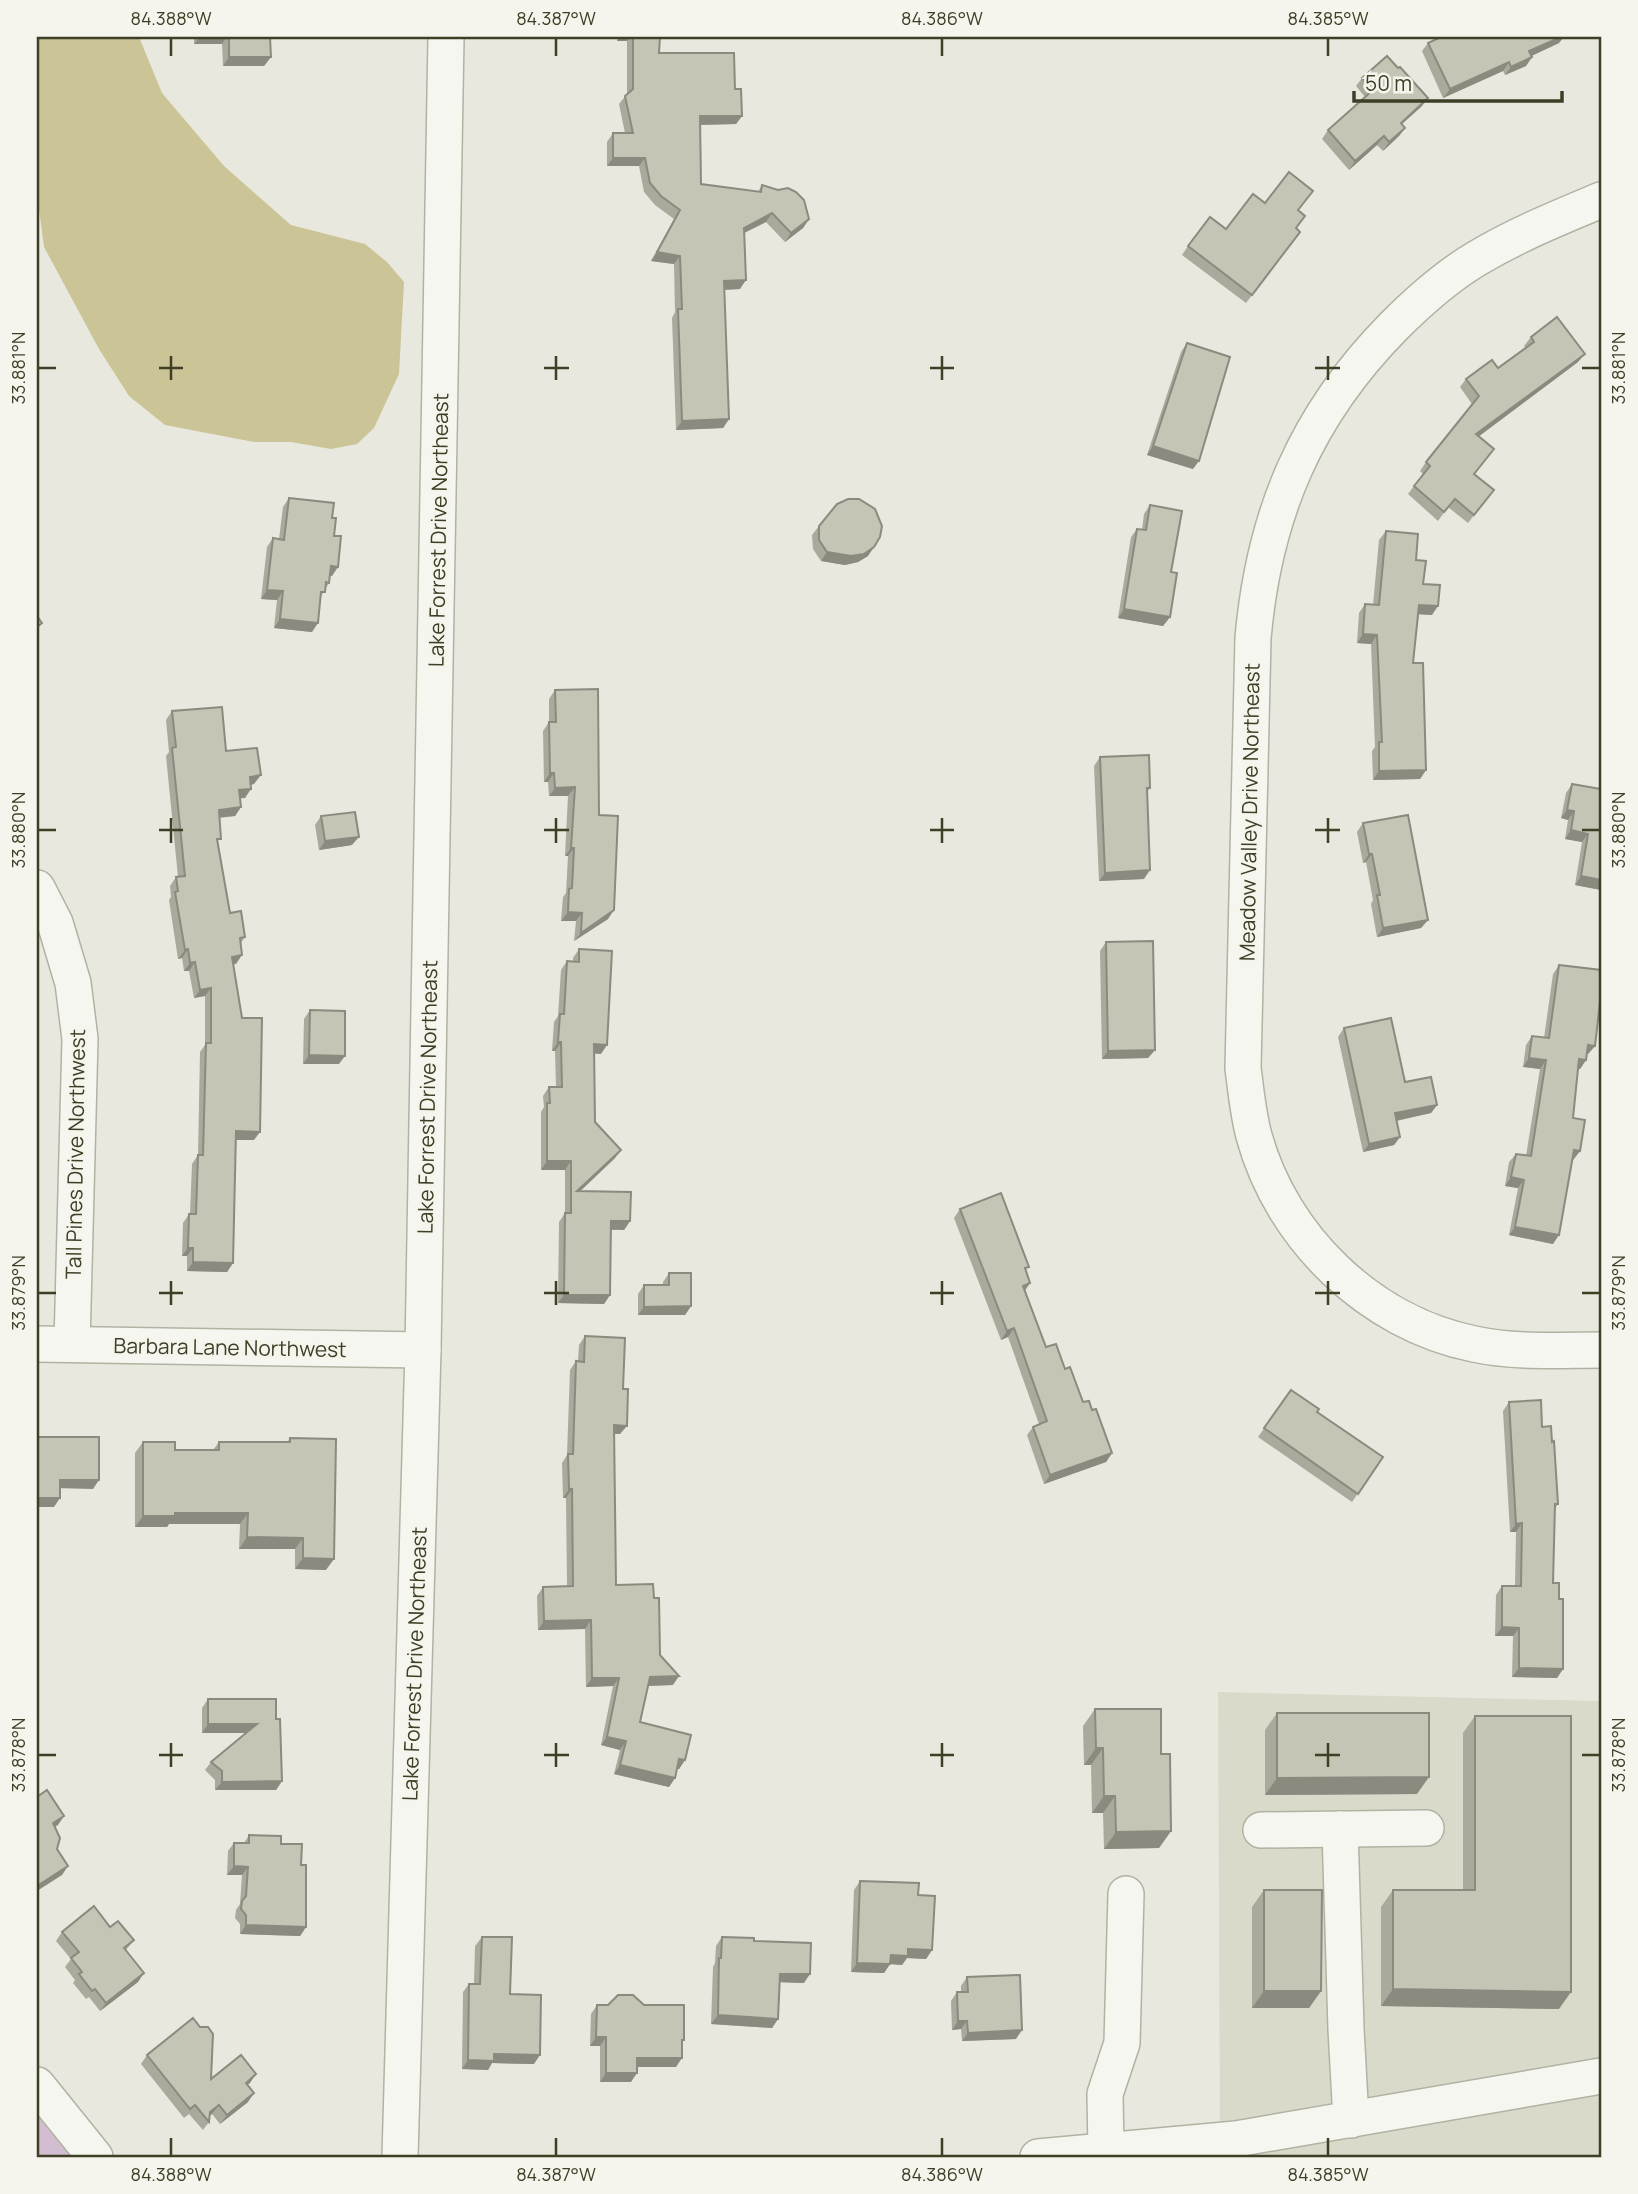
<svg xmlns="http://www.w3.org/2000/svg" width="1638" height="2194" font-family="Manrope,sans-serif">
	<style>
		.built { fill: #dadacb }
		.green { fill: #d2bed0 }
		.water { fill: #cac497 }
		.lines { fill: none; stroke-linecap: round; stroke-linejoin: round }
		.minor-casing { stroke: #b2b2a3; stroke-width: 38 }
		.minor { stroke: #f6f6f0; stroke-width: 35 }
		.wall { fill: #a9a99c }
		.shaded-wall { fill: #8a8a7f }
		.building { fill: #c5c5b5; stroke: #8a8a7f; stroke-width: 2 }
		.ticks { fill: none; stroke: #3f3f26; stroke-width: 2.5 }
		.labels { text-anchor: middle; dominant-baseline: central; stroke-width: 7; stroke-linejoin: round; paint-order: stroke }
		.street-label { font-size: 21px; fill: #3f3f26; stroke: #f6f5ed }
		.neatline { fill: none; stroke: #3f3f26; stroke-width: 2.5 }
		.ticks-label { font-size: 18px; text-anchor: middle; fill: #3f3f26 }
	</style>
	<rect width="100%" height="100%" fill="#e8e8de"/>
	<path class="built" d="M1218,1692L1601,1701V2157H1220Z"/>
	<path class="green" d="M37,2100L84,2157H37Z"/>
	<path class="water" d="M37,37H139L162,93L224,166L291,225L365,244L387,262L404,282L399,374L374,428L357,444L331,449L291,442H254L165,425L129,396L99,349L44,247L37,194Z"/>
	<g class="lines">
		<defs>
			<g id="minor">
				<path d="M1601,200C1558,218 1516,235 1476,259C1446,277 1419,301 1394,326C1306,415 1264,514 1253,638L1243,1068C1246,1091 1248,1114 1254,1136C1282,1238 1370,1323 1474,1344C1516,1353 1559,1350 1601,1350"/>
				<path d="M37,888L55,923L73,983L80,1039L72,1344"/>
				<path d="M37,1344L423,1350"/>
				<path d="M1340,1829L1346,2029L1351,2120"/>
				<path d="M1261,1830L1426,1828"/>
				<path d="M37,2085L95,2157"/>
				<path d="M1106,2151L1105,2094L1122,2043L1126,1894"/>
				<path d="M400,2157L423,1350L446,37"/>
				<path d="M1038,2157L1236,2139L1601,2076"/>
			</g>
		</defs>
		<use href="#minor" class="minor-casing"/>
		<use href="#minor" class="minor"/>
	</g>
	<g class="wall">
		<path d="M194,37H270L271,57L264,66H223L222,44H194Z"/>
		<path d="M618,37H660L659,53L735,89L742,116L736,124L700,125L701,184L758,192L762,185L809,219L803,228L785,242L766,222L744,233L740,289L724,290L729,419L723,428L676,430L672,318L675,312L674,264L651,261L674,219L655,205L644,192L639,166H607V142L613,133H625L619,104L627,94V41H617Z"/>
		<path d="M1428,43H1559L1531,56L1532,57L1526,66L1505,75L1503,71L1443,98L1422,51Z"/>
		<path d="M1362,78L1422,106L1402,124L1405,128L1399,136L1383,151L1377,145L1349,170L1322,139L1328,130L1365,97L1356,86Z"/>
		<path d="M1313,191L1298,211L1296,229L1300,232L1246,303L1182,255L1188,246L1226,229L1265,203Z"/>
		<path d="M1531,337L1578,362L1479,436L1494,449L1475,474L1494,490L1468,523L1448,507L1438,521L1408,494L1423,474L1420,471L1426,462L1472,404L1460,387L1466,379L1498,368L1526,348L1524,346Z"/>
		<path d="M1187,343L1193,469L1147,455L1181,352Z"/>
		<path d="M289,498L332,518L334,536L332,576L330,575L329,583L320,598L312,632L274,628L277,600L261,599L267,547L273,538L279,539L283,507Z"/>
		<path d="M1150,505L1170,617L1163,626L1118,618L1131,537L1137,529L1142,530L1144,514Z"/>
		<path d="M819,526L868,556L858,562L845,565L821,561L813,549L812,535Z"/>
		<path d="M1386,531L1416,560L1432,615L1419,614L1413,663L1426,770L1420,779L1373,780L1372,751L1375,747L1371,644L1357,643L1359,613L1365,604L1373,605L1379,540Z"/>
		<path d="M555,690L599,815L608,919L574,941L576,921H561L563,897L566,893L568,856H565L568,796H549L548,782H544L543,731L549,722V699Z"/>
		<path d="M172,711L226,751L254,784L250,785L245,798H240L241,807L235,816L219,818L218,843L230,913L245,937L241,943L236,964H233L254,1140H236L233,1263L227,1272L187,1271V1256H182L183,1223L189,1214H190L192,1164L198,1155L200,1052L205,1045V996L194,998L189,971H184L182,958L178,959L169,900L171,897L170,886L176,877H178L166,756L169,752L166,720Z"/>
		<path d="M1100,757L1150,788L1147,792L1144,879L1099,881L1094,766Z"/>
		<path d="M1572,784L1601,790V890L1575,885L1582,842L1565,839L1568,820L1561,818L1566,793Z"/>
		<path d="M321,816L352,845L319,850L315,825Z"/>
		<path d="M1363,823L1428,920L1421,928L1377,937L1371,904L1373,900L1366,862L1363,863L1357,832Z"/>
		<path d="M1106,942L1155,1050L1148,1058L1102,1059L1100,951Z"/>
		<path d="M579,949L601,1054L594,1053L595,1122L615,1158L580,1191L630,1221L624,1230H611L610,1295L604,1304L558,1303L559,1222L565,1213V1170H541V1112L544,1107L543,1096L549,1087H556L555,1051H552L554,1022L558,1016L561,970L567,961L573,962V958Z"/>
		<path d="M1559,965L1595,1046L1588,1054H1587L1586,1060L1580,1069L1578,1068L1573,1118L1580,1151L1573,1160L1572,1159L1553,1244L1509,1235L1518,1188L1505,1186L1509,1162L1516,1154L1526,1156L1540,1069L1523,1067L1526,1045L1532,1036L1544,1038L1553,974Z"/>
		<path d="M310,1010L339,1064H303L304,1019Z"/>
		<path d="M1344,1028L1405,1082L1437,1105L1431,1113L1397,1121L1400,1137L1394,1145L1363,1152L1338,1037Z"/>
		<path d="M960,1209L1026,1271L1030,1283L1025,1291L1046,1347L1065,1369L1083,1402L1092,1410L1112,1453L1106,1462L1044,1484L1027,1435L1033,1427L1039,1424L1008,1337L1001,1340L954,1218Z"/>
		<path d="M669,1273L691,1306L685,1315H638V1294L644,1285H663V1282Z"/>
		<path d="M585,1336L620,1434H614L616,1585L654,1598L660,1655L673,1685L648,1686L640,1722L685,1760L679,1769H677L675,1778L669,1787L614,1774L620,1750L601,1745L613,1686L586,1687L585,1629L538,1630L537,1596L543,1587L567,1586L566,1498H563L562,1463L567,1455L570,1370L576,1361H578L579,1345Z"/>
		<path d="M1291,1390L1317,1412L1383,1457L1352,1502L1258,1437Z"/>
		<path d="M1509,1402L1542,1427L1552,1442L1558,1504L1555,1509L1553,1583L1559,1599L1563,1669L1557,1678L1512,1677L1513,1636H1495L1496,1595L1502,1586H1515L1516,1532H1510L1503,1411Z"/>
		<path d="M290,1438L326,1570L295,1569V1549H239L240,1524H169L167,1527H135V1453L143,1442L175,1450H213L219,1442H287Z"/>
		<path d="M208,1699L276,1719L282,1781L276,1790H215V1780L205,1770L211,1762L247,1733H202V1708Z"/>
		<path d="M1095,1709L1161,1754L1171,1831L1159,1848L1104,1849L1103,1813H1092L1091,1765H1084L1083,1726Z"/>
		<path d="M1277,1713L1417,1794L1265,1795V1730Z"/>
		<path d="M1475,1716L1559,2009L1381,2006V1907L1393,1890H1463V1733Z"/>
		<path d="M249,1835L281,1844L301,1865L306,1927L300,1936L240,1934V1924L235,1918L236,1910L240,1904L242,1875H227L228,1851L234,1843H244Z"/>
		<path d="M860,1881L918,1895L932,1950L926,1959L907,1958L902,1965L890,1964L884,1973L851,1972L854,1890Z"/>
		<path d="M1264,1890L1321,1991L1309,2008H1252V1907Z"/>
		<path d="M110,1927L134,1940L126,1950L138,1982L100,2011L89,1997L86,1999L73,1983L75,1980L65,1967L71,1959L56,1941L62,1932Z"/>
		<path d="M482,1937L510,1994L534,2064L492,2063L488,2070L462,2069L463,1992L469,1984H474L475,1946Z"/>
		<path d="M722,1937L754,1941L804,1983L779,1982L778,2019L772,2028L711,2024L713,1967L715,1963L716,1946Z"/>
		<path d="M967,1977L1016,2039L962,2041L961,2029L952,2030L951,2001L957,1992H961V1986Z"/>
		<path d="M597,2005L684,2040L682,2043L676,2067H637L631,2082H600V2046H590L591,2014Z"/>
		<path d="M147,2055L211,2079L256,2074L247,2085L248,2102L220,2124L212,2114L209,2116V2122L203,2130L189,2114L184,2118L141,2064Z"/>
	</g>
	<g class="shaded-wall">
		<path d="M200,37H227L222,44H194Z"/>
		<path d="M620,37H630L627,41H617Z"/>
		<path d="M1561,37H1564L1559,43L1523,60L1529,51Z"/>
		<path d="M229,57H271L264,66H223Z"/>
		<path d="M1532,57L1526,66L1505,75L1511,67Z"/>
		<path d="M1509,62L1503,71L1443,98L1450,89Z"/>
		<path d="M1428,98L1422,106L1394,131L1401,123Z"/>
		<path d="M700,116H742L736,124L694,125Z"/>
		<path d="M1405,128L1399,136L1383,151L1389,142Z"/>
		<path d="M1384,136L1377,145L1349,170L1355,161Z"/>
		<path d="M613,158H645L639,166H607Z"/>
		<path d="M772,213L766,222L738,236L744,228Z"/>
		<path d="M809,219L803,228L785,242L791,233Z"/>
		<path d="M657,252L680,256L674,264L651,261Z"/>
		<path d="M746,280L740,289L718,290L724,281Z"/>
		<path d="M1585,354L1578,362L1470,443L1476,434Z"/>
		<path d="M729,419L723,428L676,430L682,421Z"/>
		<path d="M1153,446L1199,461L1193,469L1147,455Z"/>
		<path d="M874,547L868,556L858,562L845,565L821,561L827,552Z"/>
		<path d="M331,566L338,567L332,576L325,575Z"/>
		<path d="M267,590L283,591L277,600L261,599Z"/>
		<path d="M1419,605L1438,606L1432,615L1413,614Z"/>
		<path d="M1124,609L1170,617L1163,626L1118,618Z"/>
		<path d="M280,619L318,623L312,632L274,628Z"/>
		<path d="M1363,634L1377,635L1371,644L1357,643Z"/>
		<path d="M1426,770L1420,779L1373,780L1379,771Z"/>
		<path d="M550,773H554L548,782H544Z"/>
		<path d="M261,775L254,784L244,786L250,777Z"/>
		<path d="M575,787L568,796H549L555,788Z"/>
		<path d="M251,789L245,798L233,799L239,790Z"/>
		<path d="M241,807L235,816L212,818L219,810Z"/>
		<path d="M1567,810L1574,811L1568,820L1561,818Z"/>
		<path d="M1571,830L1588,834L1582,842L1565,839Z"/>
		<path d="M359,837L352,845L319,850L325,841Z"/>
		<path d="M571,848H574L568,856H565Z"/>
		<path d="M1369,854H1372L1366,862L1363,863Z"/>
		<path d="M1150,870L1144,879L1099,881L1105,873Z"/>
		<path d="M1581,876L1601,880V890L1575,885Z"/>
		<path d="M614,910L608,919L574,941L581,933Z"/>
		<path d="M568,912L582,913L576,921H561Z"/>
		<path d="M1428,920L1421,928L1377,937L1383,928Z"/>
		<path d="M188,949L182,958L178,959L185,950Z"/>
		<path d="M242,955L236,964L226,965L232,957Z"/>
		<path d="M195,962L189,971H184L190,963Z"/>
		<path d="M211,988L205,996L194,998L200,990Z"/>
		<path d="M558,1042H561L555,1051H552Z"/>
		<path d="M594,1044L607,1045L601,1054L588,1053Z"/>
		<path d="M1588,1045L1595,1046L1588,1054L1582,1053Z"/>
		<path d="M1155,1050L1148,1058L1102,1059L1108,1051Z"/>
		<path d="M309,1055L345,1056L339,1064H303Z"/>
		<path d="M1529,1058L1546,1060L1540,1069L1523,1067Z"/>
		<path d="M1579,1059L1586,1060L1580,1069L1573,1068Z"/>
		<path d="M1437,1105L1431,1113L1389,1122L1395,1113Z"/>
		<path d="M236,1131L260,1132L254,1140H230Z"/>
		<path d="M1400,1137L1394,1145L1363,1152L1369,1144Z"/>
		<path d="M621,1150L615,1158L571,1200L577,1191Z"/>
		<path d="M1574,1150L1580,1151L1573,1160L1568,1159Z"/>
		<path d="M547,1161H571L565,1170H541Z"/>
		<path d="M1511,1177L1524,1180L1518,1188L1505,1186Z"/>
		<path d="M611,1221H630L624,1230L605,1229Z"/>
		<path d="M1515,1227L1559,1235L1553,1244L1509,1235Z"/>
		<path d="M188,1248H193L187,1256H182Z"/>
		<path d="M193,1262L233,1263L227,1272L187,1271Z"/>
		<path d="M1030,1283L1024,1291L1023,1286Z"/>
		<path d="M564,1295H610L604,1304L558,1303Z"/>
		<path d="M691,1306L685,1315H638L644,1307Z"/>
		<path d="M1014,1328L1008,1337L1001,1340L1007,1331Z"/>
		<path d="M614,1425L627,1426L620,1434H608Z"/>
		<path d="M1112,1453L1106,1462L1044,1484L1050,1475Z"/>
		<path d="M60,1480H99L93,1489L54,1488Z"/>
		<path d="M569,1489H572L566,1498H563Z"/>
		<path d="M37,1498H60L54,1507H37Z"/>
		<path d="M175,1513H248L240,1524H169L167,1527H135L143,1516Z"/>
		<path d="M1522,1523L1516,1532H1510L1516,1524Z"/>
		<path d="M247,1537L303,1538L295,1549H239Z"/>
		<path d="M303,1558L334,1559L326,1570L295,1569Z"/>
		<path d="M591,1620L585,1629L538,1630L544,1621Z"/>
		<path d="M1502,1627L1519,1628L1513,1636H1495Z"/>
		<path d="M1519,1668L1563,1669L1557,1678L1512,1677Z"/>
		<path d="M679,1676L673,1685L644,1686L650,1677Z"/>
		<path d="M592,1678H619L613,1686L586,1687Z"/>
		<path d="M208,1724H257L251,1733H202Z"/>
		<path d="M607,1737L626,1741L620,1750L601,1745Z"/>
		<path d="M1096,1748H1103L1091,1765H1084Z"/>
		<path d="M679,1759L685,1760L679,1769L673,1768Z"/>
		<path d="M620,1765L675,1778L669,1787L614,1774Z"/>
		<path d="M1429,1777L1417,1794L1265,1795L1277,1778Z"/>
		<path d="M282,1781L276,1790H215L222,1782Z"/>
		<path d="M1104,1796H1115L1103,1813H1092Z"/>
		<path d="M64,1816L58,1825L47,1832L53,1823Z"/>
		<path d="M1171,1831L1159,1848L1104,1849L1116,1832Z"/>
		<path d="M68,1866L62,1875L37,1891V1886Z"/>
		<path d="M234,1866L248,1867L242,1875H227Z"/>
		<path d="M246,1925L306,1927L300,1936L240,1934Z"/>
		<path d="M908,1949L932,1950L926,1959L907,1958L902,1965L890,1964L884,1973L851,1972L857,1963L891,1955Z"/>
		<path d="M144,1973L138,1982L100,2011L106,2003Z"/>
		<path d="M780,1974H810L804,1983L774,1982Z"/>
		<path d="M1393,1989L1571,1992L1559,2009L1381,2006Z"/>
		<path d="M1264,1991H1321L1309,2008H1252Z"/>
		<path d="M718,2015L778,2019L772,2028L711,2024Z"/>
		<path d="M958,2021H967L961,2029L952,2030Z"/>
		<path d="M1022,2030L1016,2039L962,2041L968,2033Z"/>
		<path d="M596,2037H606L600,2046H590Z"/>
		<path d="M494,2054L540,2055L534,2064L492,2063L488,2070L462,2069L468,2060Z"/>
		<path d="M637,2058H682L676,2067H631Z"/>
		<path d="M606,2073H637L631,2082H600Z"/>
		<path d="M256,2074L250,2083L239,2091L246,2083Z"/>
		<path d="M254,2093L248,2102L220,2124L227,2115Z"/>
		<path d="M219,2105L212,2114L206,2118L210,2112Z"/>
	</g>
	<g class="building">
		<path d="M229,37H270L271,57H229Z"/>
		<path d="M633,37H660L659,53H734L735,89H741L742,116H700L701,184L761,192L762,185L778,190L788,188L796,192L804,200L809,219L791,233L772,213L744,228L746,280L724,281L729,419L682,421L678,309H682L680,256L657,252L680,210L661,196L650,183L645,158H613V133H633L625,96L633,89Z"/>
		<path d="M1441,37H1561L1529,51L1532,57L1511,67L1509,62L1450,89L1428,43Z"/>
		<path d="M1387,56L1398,68L1400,67L1428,98L1401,123L1405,128L1389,142L1384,136L1355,161L1328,130L1373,90L1362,78Z"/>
		<path d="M1289,172L1313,191L1298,210L1305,216L1296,228L1300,232L1252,295L1188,246L1210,217L1226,229L1253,194L1265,203Z"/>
		<path d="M1557,317L1585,354L1476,434L1494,449L1474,474L1494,490L1474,515L1455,499L1444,512L1414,486L1430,466L1426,462L1479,396L1466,379L1492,360L1498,368L1534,342L1531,337Z"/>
		<path d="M1187,343L1230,357L1199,461L1153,446Z"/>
		<path d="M289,498L334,503L332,518H336L334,536H341L338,567L331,566L329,583L326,582L325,592H321L318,623L280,619L283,591L267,590L273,538L284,540Z"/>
		<path d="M848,499H859L875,509L882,526L880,537L874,547L864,554L851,556L827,552L819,540V526L837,504Z"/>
		<path d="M1150,505L1182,511L1171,572L1177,573L1170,617L1124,609L1137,529L1146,530Z"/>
		<path d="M1386,531L1418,534L1416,560L1426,561L1423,584L1440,585L1438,606L1419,605L1413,663H1423L1426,770L1379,771V742H1382L1377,635L1363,634L1365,604L1379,605Z"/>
		<path d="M37,616L42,623L37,627Z"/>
		<path d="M598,689L599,815L618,816L614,910L581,933L582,913L568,912L569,889L572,888L574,848H571L575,787L555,788L554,773H550L549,722H556L555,690Z"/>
		<path d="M222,707L226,751L257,748L261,775L250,777L251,789L239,790L241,807L219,810L221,839H217L230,913L241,911L245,937L240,938L242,955L232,957L242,1018H262L260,1132L236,1131L233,1263L193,1262V1248H188L189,1214H196L198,1155H203L206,1043H211V988L200,990L195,962L190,963L188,949L185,950L175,892L178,891L176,877L185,876L172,748L176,747L172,711Z"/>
		<path d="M1149,755L1150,788H1147L1150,870L1105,873L1100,757Z"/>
		<path d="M1572,784L1601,789V880L1581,876L1588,834L1571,830L1574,811L1567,810Z"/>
		<path d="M355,812L359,837L325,841L321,816Z"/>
		<path d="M1408,815L1428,920L1383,928L1377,895H1380L1372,854H1369L1363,823Z"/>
		<path d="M1153,941L1155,1050L1108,1051L1106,942Z"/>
		<path d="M579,949L612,951L607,1045L594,1044L595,1122L621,1150L577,1191L631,1192L630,1221H611L610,1295H564L565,1213H571V1161H547V1103H550L549,1087H562L561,1042H558L560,1014H564L567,961L579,962Z"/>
		<path d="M1559,965L1601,970V993L1595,1046L1588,1045L1586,1060L1579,1059L1573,1118L1585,1120L1580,1151L1574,1150L1559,1235L1515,1227L1524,1180L1511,1177L1516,1154L1531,1156L1546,1060L1529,1058L1532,1036L1549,1038Z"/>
		<path d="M310,1010L345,1011V1056L309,1055Z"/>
		<path d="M1391,1018L1405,1082L1431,1077L1437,1105L1395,1113L1400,1137L1369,1144L1344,1028Z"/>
		<path d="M1001,1193L1029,1267L1025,1268L1030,1283L1023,1286L1046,1347L1056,1344L1065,1369L1070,1367L1083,1402L1089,1401L1092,1410L1096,1409L1112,1453L1050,1475L1033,1427L1047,1421L1014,1328L1007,1331L960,1209Z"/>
		<path d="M669,1273H691V1306L644,1307V1285H669Z"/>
		<path d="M585,1336L625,1338L623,1389H628L627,1426L614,1425L616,1585L653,1584L654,1598H659L660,1655L679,1676L650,1677L640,1722L691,1735L685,1760L679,1759L675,1778L620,1765L626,1741L607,1737L619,1678H592L591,1620L544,1621L543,1587L573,1586L572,1489H569L568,1454H573L576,1361L584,1362Z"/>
		<path d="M1291,1390L1319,1409L1317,1412L1383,1457L1358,1494L1264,1428Z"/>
		<path d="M1541,1400L1542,1427L1551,1426L1552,1442L1554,1441L1558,1504H1555L1553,1583H1559V1599H1563V1669L1519,1668V1628L1502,1627V1586H1521L1522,1523L1516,1524L1509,1402Z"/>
		<path d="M37,1437H99V1480H60V1498H37Z"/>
		<path d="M290,1438L336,1439L334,1559L303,1558V1538L247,1537L248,1513H175V1516H143V1442H175V1450H219V1442H290Z"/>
		<path d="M208,1699H276V1719H280L282,1781L222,1782V1771L211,1762L257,1724H208Z"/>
		<path d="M1095,1709H1161V1754H1170L1171,1831L1116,1832L1115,1796H1104L1103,1748H1096Z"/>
		<path d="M1277,1713H1429V1777L1277,1778Z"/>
		<path d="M1475,1716H1571V1992L1393,1989V1890H1475Z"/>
		<path d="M47,1790L64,1816L53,1823L60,1838L57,1849L68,1866L37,1886V1797Z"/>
		<path d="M249,1835L281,1836V1844H302L301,1865H306V1927L246,1925V1915L241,1909L242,1901L246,1896L248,1867L234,1866V1843H249Z"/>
		<path d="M860,1881L919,1883L918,1895L935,1896L932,1950L908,1949V1956L891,1955L890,1964L857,1963Z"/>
		<path d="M1264,1890H1322L1321,1991H1264Z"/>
		<path d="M94,1906L110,1927L118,1921L134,1940L124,1948L144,1973L106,2003L95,1989L92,1991L79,1974L82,1972L71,1958L79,1952L62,1932Z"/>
		<path d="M482,1937H512L510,1994L541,1995L540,2055L494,2054V2061L468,2060L469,1984H480Z"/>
		<path d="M722,1937L754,1938V1941L811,1943L810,1974H780L778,2019L718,2015L719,1958H721Z"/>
		<path d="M1020,1975L1022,2030L968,2033L967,2021H958L957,1992H968L967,1977Z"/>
		<path d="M618,1995H633L644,2005H684V2040H682V2058H637V2073H606V2037H596L597,2005H608Z"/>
		<path d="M193,2018L200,2027H208L213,2034L211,2079L241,2055L256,2074L246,2083L254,2093L227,2115L219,2105L210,2112L209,2122L195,2105L190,2109L147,2055Z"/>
	</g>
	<path class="ticks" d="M171,38V56M556,38V56M942,38V56M1328,38V56M171,356V380M556,356V380M942,356V380M1328,356V380M38,368H56M159,368H183M544,368H569M930,368H954M1315,368H1340M1582,368H1600M171,818V843M556,818V843M942,818V843M1328,818V843M38,830H56M159,830H183M544,830H569M930,830H954M1315,830H1340M1582,830H1600M171,1281V1305M556,1281V1305M942,1281V1305M1328,1281V1305M38,1293H56M159,1293H183M544,1293H569M930,1293H954M1315,1293H1340M1582,1293H1600M171,1743V1767M556,1743V1767M942,1743V1767M1328,1743V1767M38,1755H56M159,1755H183M544,1755H569M930,1755H954M1315,1755H1340M1582,1755H1600M171,2138V2156M556,2138V2156M942,2138V2156M1328,2138V2156"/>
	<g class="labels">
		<g class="street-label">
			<text transform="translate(438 530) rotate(-89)">Lake Forrest Drive Northeast</text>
			<text transform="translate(1249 812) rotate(-89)">Meadow Valley Drive Northeast</text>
			<text transform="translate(427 1097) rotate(-89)">Lake Forrest Drive Northeast</text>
			<text transform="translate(75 1154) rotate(-89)">Tall Pines Drive Northwest</text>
			<text transform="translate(230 1347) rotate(1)">Barbara Lane Northwest</text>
			<text transform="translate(414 1664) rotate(-88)">Lake Forrest Drive Northeast</text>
		</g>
	</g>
	<rect width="1638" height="2194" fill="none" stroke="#f6f5ed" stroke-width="77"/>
	<path d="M1354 91v10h208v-10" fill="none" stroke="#3f3f26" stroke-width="3.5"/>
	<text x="1365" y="91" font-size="21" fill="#3f3f26" stroke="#f6f5ed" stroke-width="5" paint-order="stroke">50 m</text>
	<rect x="38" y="38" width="1562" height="2118" class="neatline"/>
	<g class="ticks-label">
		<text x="171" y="25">84.388°W</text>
		<text x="556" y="25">84.387°W</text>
		<text x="942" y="25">84.386°W</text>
		<text x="1328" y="25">84.385°W</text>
		<text transform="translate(19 368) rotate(-90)" y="6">33.881°N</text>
		<text transform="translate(1619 368) rotate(-90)" y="6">33.881°N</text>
		<text transform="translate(19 830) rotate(-90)" y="6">33.880°N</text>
		<text transform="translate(1619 830) rotate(-90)" y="6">33.880°N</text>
		<text transform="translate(19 1293) rotate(-90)" y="6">33.879°N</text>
		<text transform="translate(1619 1293) rotate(-90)" y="6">33.879°N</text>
		<text transform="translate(19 1755) rotate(-90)" y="6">33.878°N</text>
		<text transform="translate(1619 1755) rotate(-90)" y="6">33.878°N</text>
		<text x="171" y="2181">84.388°W</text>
		<text x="556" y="2181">84.387°W</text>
		<text x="942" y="2181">84.386°W</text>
		<text x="1328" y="2181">84.385°W</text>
	</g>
</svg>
